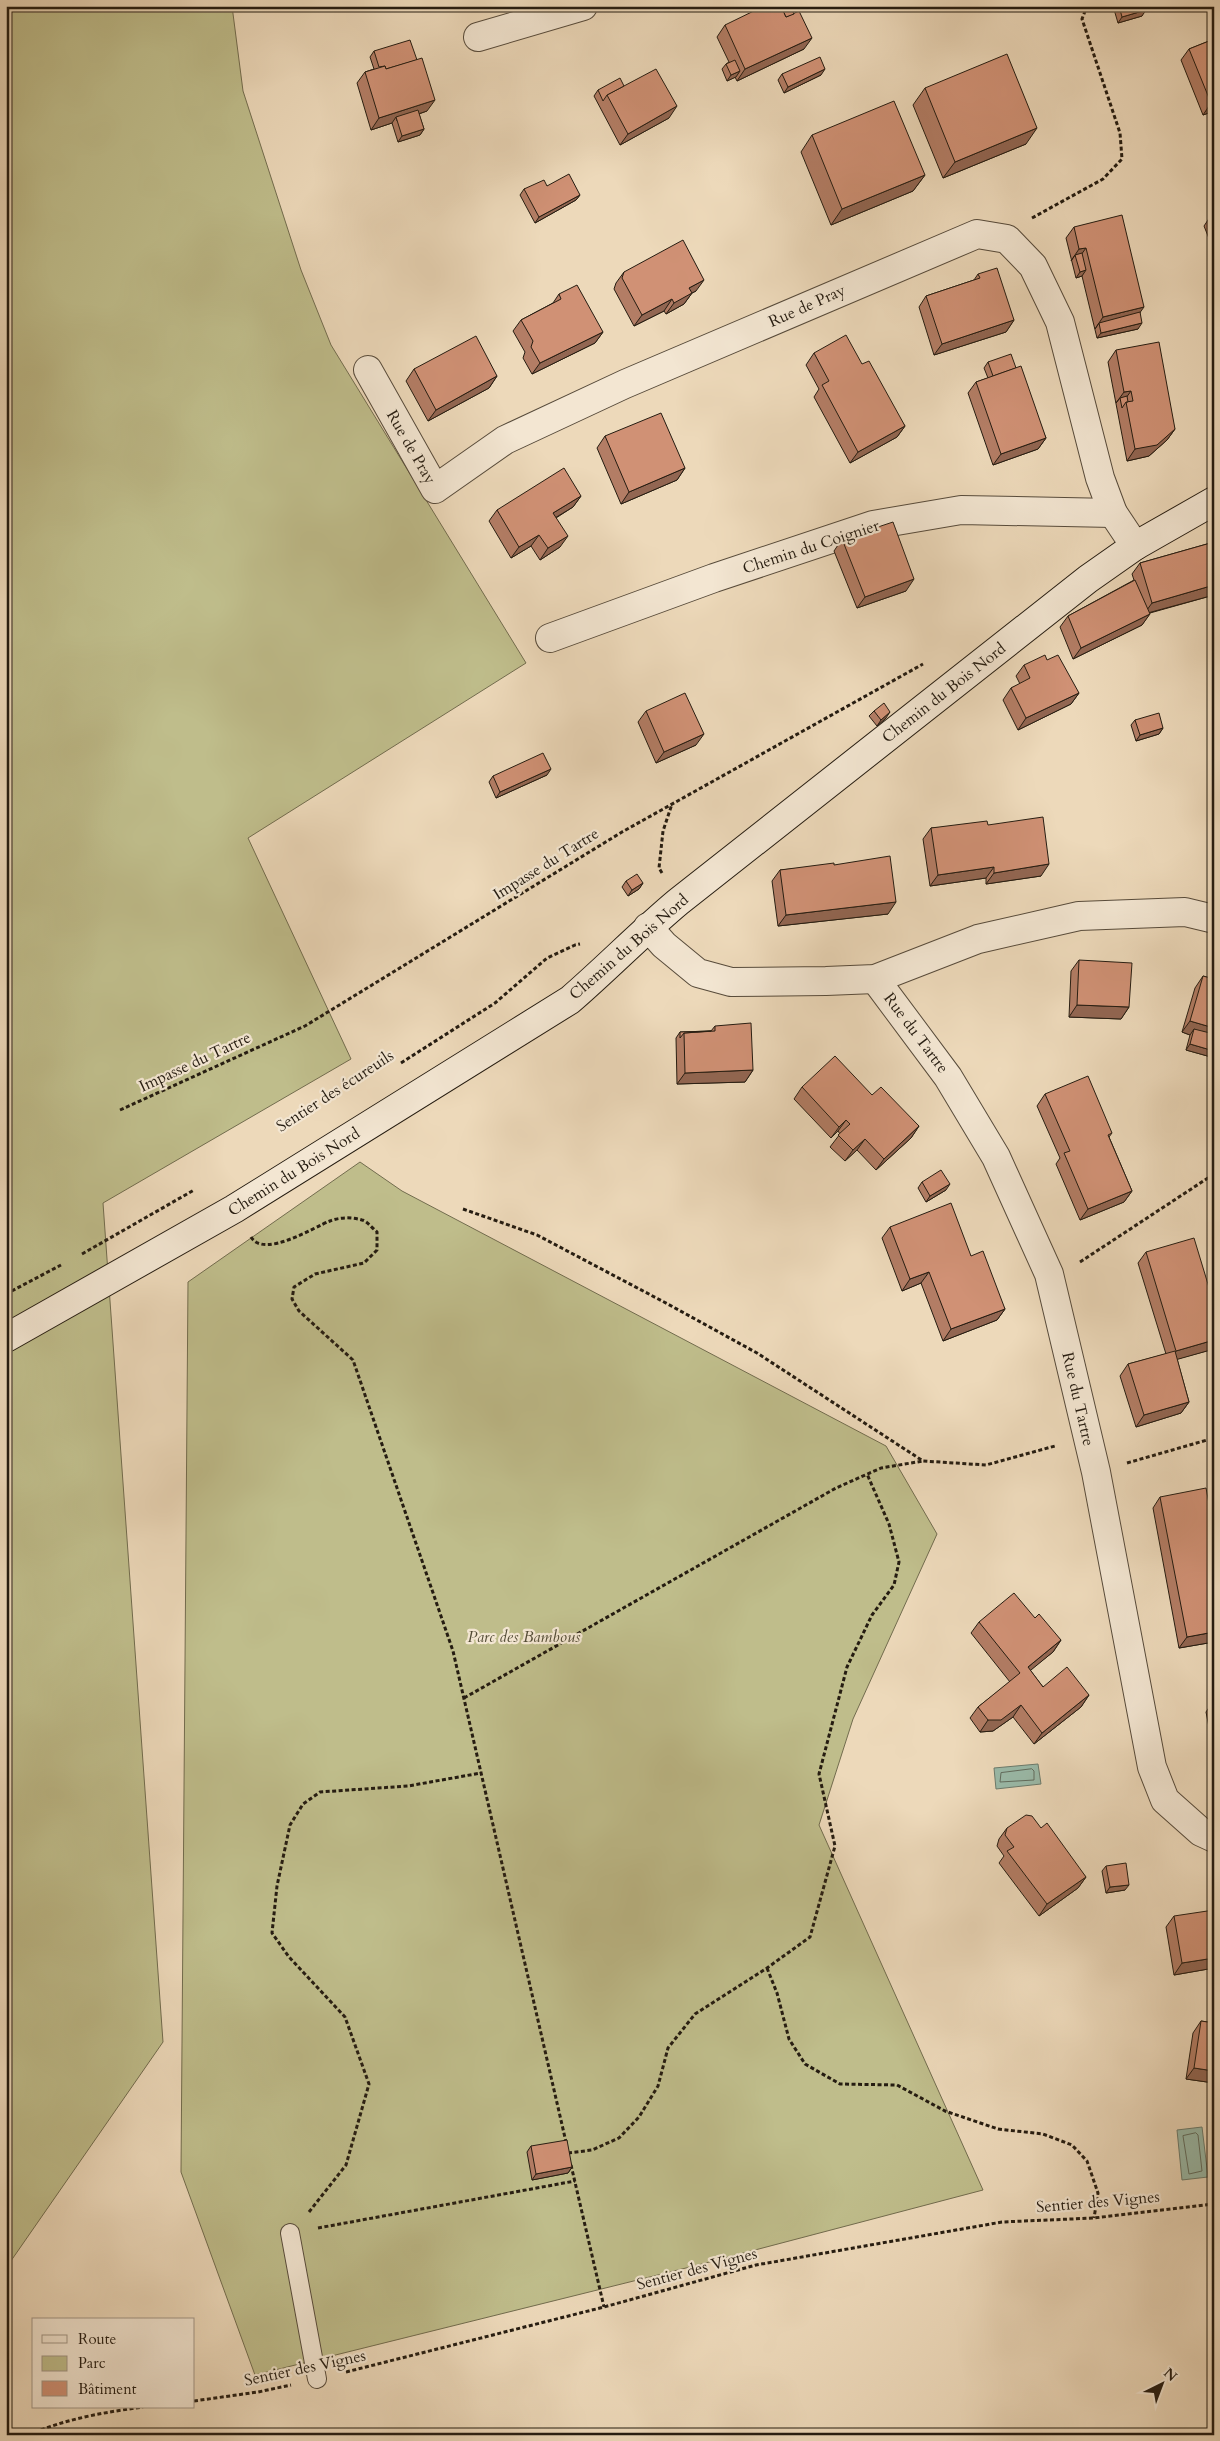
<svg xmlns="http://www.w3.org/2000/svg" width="1220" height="2441" font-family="Cardo,serif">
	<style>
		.green { fill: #bfbd8b; stroke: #726c4e }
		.water { fill: #9abbaa; stroke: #6b7b6d }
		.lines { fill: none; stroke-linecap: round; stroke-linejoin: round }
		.shore { stroke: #606c5e; stroke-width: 1 }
		.lane-casing { stroke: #574b3b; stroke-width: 20 }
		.street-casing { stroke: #574b3b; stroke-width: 30 }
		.secondary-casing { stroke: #251c11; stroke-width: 30 }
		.path { stroke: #251c11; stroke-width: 3; stroke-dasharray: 4 2.5; stroke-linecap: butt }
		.lane { stroke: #f3e6d2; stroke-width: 18 }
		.street { stroke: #f3e6d2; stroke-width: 28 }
		.secondary { stroke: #f3e6d2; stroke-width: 28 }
		.wall { fill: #b37d65; stroke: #251c11 }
		.shaded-wall { fill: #926652; stroke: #251c11 }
		.building { fill: #d09175; stroke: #251c11 }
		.labels { text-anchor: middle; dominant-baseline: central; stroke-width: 4.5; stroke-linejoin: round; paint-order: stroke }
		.street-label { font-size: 16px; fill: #251c11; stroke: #f3e6d2 }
		.park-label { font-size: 16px; font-style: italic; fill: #534c36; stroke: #f3e6d2 }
	</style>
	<rect width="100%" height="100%" fill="#edd9ba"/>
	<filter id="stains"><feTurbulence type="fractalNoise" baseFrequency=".004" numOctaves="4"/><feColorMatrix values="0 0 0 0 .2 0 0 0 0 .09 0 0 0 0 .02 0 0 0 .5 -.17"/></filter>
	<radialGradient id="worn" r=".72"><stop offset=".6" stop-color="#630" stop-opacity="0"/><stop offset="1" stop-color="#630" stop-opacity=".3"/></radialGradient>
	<g class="green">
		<path d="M6,6H232L243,91L301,270L331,345L526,663L248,838L351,1059L103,1203L163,2042L6,2268Z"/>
		<path d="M360,1162L402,1191L886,1446L937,1534L853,1719L819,1825L983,2190L698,2265L255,2375L181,2172L188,1282Z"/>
	</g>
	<g class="water">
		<path d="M1038,1764L1041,1784L996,1789L994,1768Z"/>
		<path d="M1202,2127L1208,2177L1182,2180L1177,2130Z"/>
	</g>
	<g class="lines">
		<g class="shore">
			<path d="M1032,1769L1034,1771V1780L1000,1782L1001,1773Z"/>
			<path d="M1196,2133L1198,2135L1202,2171L1189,2174L1183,2136Z"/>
		</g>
		<defs>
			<path id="lane" d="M290,2233L317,2379"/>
			<g id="street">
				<path d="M478,37L583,6"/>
				<path d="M368,370L435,489L505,440L625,384L977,234L1007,239L1033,266L1060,322L1100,478L1113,513L1135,546"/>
				<path d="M550,638L714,578L873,525L961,510L1113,513"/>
				<path d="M648,927L664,945L698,973L731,982L826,981L875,979L978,939L1079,916L1185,912L1214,919"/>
				<path d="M875,979L948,1077L996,1157L1049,1274L1096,1472L1152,1767L1165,1800L1201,1832L1214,1838"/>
			</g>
			<path id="secondary" d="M6,1338L234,1209L570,1000C607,968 641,933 678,902L1088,579L1135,546L1214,501"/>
		</defs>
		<use href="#lane" class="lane-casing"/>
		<use href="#street" class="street-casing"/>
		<use href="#secondary" class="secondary-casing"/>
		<g class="path">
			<path d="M1032,218L1103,179L1122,159L1120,133L1082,19L1087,6"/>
			<path d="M662,873L659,868L663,831L672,804"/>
			<path d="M401,1063L495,1003L547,958L575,945L580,944"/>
			<path d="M120,1110L305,1026L622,832L923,664"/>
			<path d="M463,1209L537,1235L664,1302L757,1353L923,1461L986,1465L1055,1446"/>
			<path d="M251,1237C264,1259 314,1227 330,1221C340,1217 352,1217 362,1220C367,1221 372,1228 377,1232V1250L364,1263L315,1274L294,1287L292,1299L299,1311L353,1360L453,1651L566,2142"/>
			<path d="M82,1254L194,1190"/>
			<path d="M1080,1262L1214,1174"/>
			<path d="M6,1294L61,1265"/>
			<path d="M1127,1463L1214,1438"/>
			<path d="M464,1698L836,1488L881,1468L923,1461"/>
			<path d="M767,1968L777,1993L789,2039L805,2064L840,2084L897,2085L945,2111L998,2129L1043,2134L1072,2145L1087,2161L1098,2193L1094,2218"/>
			<path d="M568,2153L592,2150L619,2138L639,2117L658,2086L668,2048L695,2014L767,1968L810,1937L835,1846L819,1774L847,1667L872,1615L894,1585L899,1562L889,1524L867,1474"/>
			<path d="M571,2165L604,2307"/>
			<path d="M309,2212L346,2165L369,2084L345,2017L289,1957L272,1933L277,1886L290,1825L303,1804L320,1792L408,1786L481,1773"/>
			<path d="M318,2228L575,2181"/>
			<path d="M346,2372L604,2307L756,2265L1002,2222L1094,2218L1214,2204"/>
			<path d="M194,2401L258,2392L291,2385"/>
			<path d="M29,2435C64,2419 106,2412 143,2407"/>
		</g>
		<use href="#lane" class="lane"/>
		<use href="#street" class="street"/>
		<use href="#secondary" class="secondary"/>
	</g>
	<g class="wall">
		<path d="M1113,6H1145L1142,16L1118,23Z"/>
		<path d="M725,25L804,49L737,81L735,77L727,81L722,69L726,64L729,62L717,37Z"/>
		<path d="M1214,39V111L1203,115L1181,60L1189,49Z"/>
		<path d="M374,51L427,111L419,114L424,129L420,135L398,142L392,123L371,130L357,83L365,72L374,69L370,57Z"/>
		<path d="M782,74L821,75L784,93L778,80Z"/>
		<path d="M624,86L669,118L620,145L594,96L598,90Z"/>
		<path d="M925,88L1026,144L943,178L913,105Z"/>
		<path d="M812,135L925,175L913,191L831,225L801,152Z"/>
		<path d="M547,186L580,195L576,200L535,223L520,195L524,189Z"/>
		<path d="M1214,213V251L1204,226L1212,214Z"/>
		<path d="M1074,227L1140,312L1138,329L1097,338L1082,276L1076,278L1066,238Z"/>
		<path d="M624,272L696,291L692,293L684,304L666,314L664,311L634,326L614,289L616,283Z"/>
		<path d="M978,274L1014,320L1006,332L934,355L919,307L926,296L974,280Z"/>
		<path d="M559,294L603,332L595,343L532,374L523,358L525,352L513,331L521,320L553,303Z"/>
		<path d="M1116,350L1175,429L1167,440L1149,456L1127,461L1108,362Z"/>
		<path d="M814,353L862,364L905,426L897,437L850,463L814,397L819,389L806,365Z"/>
		<path d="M988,362L1016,368L1046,438L1038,449L993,465L968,393L976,382L988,378L984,368Z"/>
		<path d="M414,369L497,376L489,388L428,421L406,381Z"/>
		<path d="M605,436L685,468L677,480L621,504L597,448Z"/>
		<path d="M581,496L573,507L556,518L560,547L540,560L531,546L511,558L489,521L497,510Z"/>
		<path d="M842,539L906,591L857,608L834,551Z"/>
		<path d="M1214,542V595L1150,613L1142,625L1073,659L1060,627L1068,616L1134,580L1132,574L1140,563Z"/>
		<path d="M1024,665L1079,693L1071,704L1018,730L1003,700L1011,688L1020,684L1016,676Z"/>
		<path d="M646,711L696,745L656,763L638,722Z"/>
		<path d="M874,711L886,718L877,726L869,716Z"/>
		<path d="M1135,720L1163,728L1159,734L1136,741L1131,725Z"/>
		<path d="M547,775L496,798L489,782L493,776Z"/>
		<path d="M988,825L1041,876L986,884V878L930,886L923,839L931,828Z"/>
		<path d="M834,865L888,914L778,926L772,881L780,870Z"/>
		<path d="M626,881L643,883L639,889L628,896L622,887Z"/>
		<path d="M1079,960L1129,1007L1121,1019L1069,1017L1071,971Z"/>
		<path d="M1203,976L1214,979V1062L1210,1060L1211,1057L1186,1050L1190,1035L1182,1032L1195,988Z"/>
		<path d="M715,1026L753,1070L745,1082L677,1084L676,1038L680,1032L711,1031Z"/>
		<path d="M802,1087L872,1095L919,1126L911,1138L876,1170L857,1150L845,1161L830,1147L840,1134L838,1131L831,1138L794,1099Z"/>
		<path d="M1045,1094L1112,1133L1109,1137L1132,1191L1124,1202L1080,1220L1056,1164L1060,1158L1037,1106Z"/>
		<path d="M922,1182L946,1190L926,1202L918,1188Z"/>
		<path d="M890,1227L971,1256L1005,1309L997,1320L943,1341L921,1283L902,1291L882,1238Z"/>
		<path d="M1146,1252L1214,1304V1349L1177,1359L1189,1402L1181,1413L1136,1427L1120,1376L1128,1364L1166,1354L1138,1263Z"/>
		<path d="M1160,1497L1214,1530V1642L1179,1648L1153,1508Z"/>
		<path d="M1035,1618L1061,1640L1053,1652L1030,1670L1043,1687L1089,1695L1081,1707L1034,1744L1013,1717L993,1731L980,1732L970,1718L978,1707L1010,1682L971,1633L979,1622Z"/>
		<path d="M1214,1700V1753L1206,1712Z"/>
		<path d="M1007,1828H1041L1086,1877L1078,1888L1039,1916L999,1863L1004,1856L997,1846L999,1839Z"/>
		<path d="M1106,1866L1125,1890L1106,1893L1102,1871Z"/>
		<path d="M1174,1916L1214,1968L1174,1975L1166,1927Z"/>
		<path d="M1201,2021L1214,2023V2083L1186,2079L1193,2033Z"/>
		<path d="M531,2146L572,2167L568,2173L532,2180L527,2152Z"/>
	</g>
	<g class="shaded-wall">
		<path d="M1146,10L1142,16L1118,23L1122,17Z"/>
		<path d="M812,38L804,49L737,81L745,69Z"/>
		<path d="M825,69L821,75L784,93L788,87Z"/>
		<path d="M740,71L736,77L727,81L731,75Z"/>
		<path d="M435,100L427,111L397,121L396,117L392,123L371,130L379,118Z"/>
		<path d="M1214,102V111L1203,115L1211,103Z"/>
		<path d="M677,106L669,118L620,145L628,134Z"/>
		<path d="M1037,128L1026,144L943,178L955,162Z"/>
		<path d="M424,129L420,135L398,142L402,136Z"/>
		<path d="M925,175L913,191L831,225L842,209Z"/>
		<path d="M580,195L576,200L535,223L539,217Z"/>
		<path d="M1086,248L1078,259L1075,255L1071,261L1079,249Z"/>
		<path d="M1086,270L1082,276L1076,278L1080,272Z"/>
		<path d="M704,280L696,291L692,293L684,304L666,314L674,303L689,288Z"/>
		<path d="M672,299L664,311L634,326L642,315Z"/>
		<path d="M1144,307L1136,318L1099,323L1095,329L1103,317Z"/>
		<path d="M1014,320L1006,332L934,355L942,344Z"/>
		<path d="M1142,323L1138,329L1097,338L1101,333Z"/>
		<path d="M603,332L595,343L532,374L540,363Z"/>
		<path d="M497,376L489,388L428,421L436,410Z"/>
		<path d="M1131,391L1123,402L1120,398L1116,403L1124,392Z"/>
		<path d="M905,426L897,437L850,463L858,452Z"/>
		<path d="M1175,429L1167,440L1149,456L1127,461L1135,449Z"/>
		<path d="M1046,438L1038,449L993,465L1001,454Z"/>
		<path d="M685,468L677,480L621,504L629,492Z"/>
		<path d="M581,496L573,507L545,524L553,513Z"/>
		<path d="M539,535L531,546L511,558L519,547Z"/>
		<path d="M568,536L560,547L540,560L548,548Z"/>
		<path d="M914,579L906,591L857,608L865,597Z"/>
		<path d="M1214,585V595L1144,614L1152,603Z"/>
		<path d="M1150,614L1142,625L1073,659L1081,648Z"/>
		<path d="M1079,693L1071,704L1018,730L1026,718Z"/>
		<path d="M890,712L886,718L877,726L881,720Z"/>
		<path d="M1163,728L1159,734L1136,741L1140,735Z"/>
		<path d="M704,734L696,745L656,763L664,752Z"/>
		<path d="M551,769L547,775L496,798L500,792Z"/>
		<path d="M1049,864L1041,876L986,884L994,873Z"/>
		<path d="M994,867L986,878L930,886L938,875Z"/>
		<path d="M643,883L639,889L628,896L632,890Z"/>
		<path d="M896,902L888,914L778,926L786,915Z"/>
		<path d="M1077,1005L1129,1007L1121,1019L1069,1017Z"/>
		<path d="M1190,1021L1214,1028V1041L1194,1029L1190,1035L1182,1032Z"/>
		<path d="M1190,1044L1214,1051V1053L1211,1057L1186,1050Z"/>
		<path d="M1214,1055V1062L1210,1060Z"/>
		<path d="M753,1070L745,1082L677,1084L685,1073Z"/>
		<path d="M846,1120L838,1131L831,1138L839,1127Z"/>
		<path d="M919,1126L911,1138L876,1170L884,1159Z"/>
		<path d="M865,1139L857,1150L845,1161L853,1150Z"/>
		<path d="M950,1184L946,1190L926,1202L930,1196Z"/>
		<path d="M1132,1191L1124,1202L1080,1220L1088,1209Z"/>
		<path d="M929,1272L921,1283L902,1291L910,1279Z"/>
		<path d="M1005,1309L997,1320L943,1341L951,1329Z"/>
		<path d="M1214,1340V1349L1168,1362L1176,1351Z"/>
		<path d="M1189,1402L1181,1413L1136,1427L1144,1415Z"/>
		<path d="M1214,1632V1642L1179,1648L1187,1637Z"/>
		<path d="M1061,1640L1053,1652L1020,1679L1028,1667Z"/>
		<path d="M1089,1695L1081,1707L1034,1744L1042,1733Z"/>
		<path d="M1021,1705L1013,1717L993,1731L980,1732L988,1720Z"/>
		<path d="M1086,1877L1078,1888L1039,1916L1047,1904Z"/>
		<path d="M1129,1885L1125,1890L1106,1893L1110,1887Z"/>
		<path d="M1214,1958V1968L1174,1975L1182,1963Z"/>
		<path d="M1194,2068L1214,2071V2083L1186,2079Z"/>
		<path d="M572,2167L568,2173L532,2180L536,2174Z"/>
	</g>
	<g class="building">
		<path d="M764,6H781L786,17L799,11L812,38L745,69L725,25Z"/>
		<path d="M781,6H790L794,14L786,17Z"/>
		<path d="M1119,6H1145L1146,10L1122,17Z"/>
		<path d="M1214,39V102L1211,103L1189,49Z"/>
		<path d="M410,40L417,60L386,69L385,66L379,67L374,51Z"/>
		<path d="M1007,54L1037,128L955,162L925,88Z"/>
		<path d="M820,57L825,69L788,87L782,74Z"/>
		<path d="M422,58L435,100L379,118L365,72L385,66L386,69Z"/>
		<path d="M735,60L740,71L731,75L726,64Z"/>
		<path d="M656,69L677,106L628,134L607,95Z"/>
		<path d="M620,78L624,86L607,95L603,101L598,90Z"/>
		<path d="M894,101L925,175L842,209L812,135Z"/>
		<path d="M418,110L424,129L402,136L396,117Z"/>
		<path d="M569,174L580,195L539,217L524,189L544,180L547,186Z"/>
		<path d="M1122,215L1144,307L1103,317L1086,248L1079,249L1074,227Z"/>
		<path d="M683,240L704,280L689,288L692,293L674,303L672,299L642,315L622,278L624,272Z"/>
		<path d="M1082,253L1086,270L1080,272L1075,255Z"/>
		<path d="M997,268L1014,320L942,344L926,296L980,278L978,274Z"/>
		<path d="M577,285L603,332L540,363L531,347L533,341L521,320L561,299L559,294Z"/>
		<path d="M1140,312L1142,323L1101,333L1099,323Z"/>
		<path d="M846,335L862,364L869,361L905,426L858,452L822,385L829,381L814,353Z"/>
		<path d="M476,336L497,376L436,410L414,369Z"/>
		<path d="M1159,342L1175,429L1157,445L1135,449L1126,402L1133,401L1131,391L1124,392L1116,350Z"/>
		<path d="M1011,354L1016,368L993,376L988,362Z"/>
		<path d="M1021,366L1046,438L1001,454L976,382Z"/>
		<path d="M1127,396L1128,402H1126L1122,408L1120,398Z"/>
		<path d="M661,413L685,468L629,492L605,436Z"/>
		<path d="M564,468L581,496L553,513L568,536L548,548L539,535L519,547L497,510Z"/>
		<path d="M893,522L914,579L865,597L842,539Z"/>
		<path d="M1214,542V585L1152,603L1140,563Z"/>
		<path d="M1135,580L1150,614L1081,648L1068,616Z"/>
		<path d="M1045,655L1047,660L1058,655L1079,693L1026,718L1011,688L1030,678L1024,665Z"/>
		<path d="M685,693L704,734L664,752L646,711Z"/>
		<path d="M884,703L890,712L881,720L874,711Z"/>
		<path d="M1159,713L1163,728L1140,735L1135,720Z"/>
		<path d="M543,753L551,769L500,792L493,776Z"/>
		<path d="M1043,817L1049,864L994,873V867L938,875L931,828L987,821L988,825Z"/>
		<path d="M890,856L896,902L786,915L780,870L834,863V865Z"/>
		<path d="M637,874L643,883L632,890L626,881Z"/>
		<path d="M1079,960L1132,963L1129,1007L1077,1005Z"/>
		<path d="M1203,976L1214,979V1028L1190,1021Z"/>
		<path d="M751,1023L753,1070L685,1073L684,1033L715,1031V1026Z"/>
		<path d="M1194,1029L1214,1034V1051L1190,1044Z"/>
		<path d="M711,1031L684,1033L680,1038V1032Z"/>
		<path d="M835,1056L872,1095L881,1087L919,1126L884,1159L865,1139L853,1150L838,1135L850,1124L846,1120L839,1127L802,1087Z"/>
		<path d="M1088,1076L1112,1133L1108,1135L1132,1191L1088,1209L1064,1153L1070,1151L1045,1094Z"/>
		<path d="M941,1170L950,1184L930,1196L922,1182Z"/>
		<path d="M951,1203L971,1256L983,1251L1005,1309L951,1329L929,1272L910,1279L890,1227Z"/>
		<path d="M1194,1238L1214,1304V1340L1176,1351L1146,1252Z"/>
		<path d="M1175,1351L1189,1402L1144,1415L1128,1364Z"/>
		<path d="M1206,1488L1214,1530V1632L1187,1637L1160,1497Z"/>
		<path d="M1014,1593L1035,1618L1039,1614L1061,1640L1028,1667L1043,1687L1067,1667L1089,1695L1042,1733L1021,1705L1001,1720H988L978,1707L1020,1673L979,1622Z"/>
		<path d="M1026,1815L1032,1816L1041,1828L1047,1823L1086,1877L1047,1904L1007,1851L1014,1847L1005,1835L1007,1828Z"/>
		<path d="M1126,1863L1129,1885L1110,1887L1106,1866Z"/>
		<path d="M1214,1910V1958L1182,1963L1174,1916Z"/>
		<path d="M1201,2021L1214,2023V2071L1194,2068Z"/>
		<path d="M567,2140L572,2167L536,2174L531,2146Z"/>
	</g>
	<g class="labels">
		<g class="street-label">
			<text transform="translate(807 306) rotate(-24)">Rue de Pray</text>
			<text transform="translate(411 447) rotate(60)">Rue de Pray</text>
			<text transform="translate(811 547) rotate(-18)">Chemin du Coignier</text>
			<text transform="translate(944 693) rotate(-38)">Chemin du Bois Nord</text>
			<text transform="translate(546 864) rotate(-32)">Impasse du Tartre</text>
			<text transform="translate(629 947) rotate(-41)">Chemin du Bois Nord</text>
			<text transform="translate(916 1033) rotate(53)">Rue du Tartre</text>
			<text transform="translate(195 1062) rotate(-25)">Impasse du Tartre</text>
			<text transform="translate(335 1091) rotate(-33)">Sentier des écureuils</text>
			<text transform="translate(294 1172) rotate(-32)">Chemin du Bois Nord</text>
			<text transform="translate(1078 1399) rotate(77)">Rue du Tartre</text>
			<text transform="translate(1098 2202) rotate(-5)">Sentier des Vignes</text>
			<text transform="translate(697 2269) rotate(-15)">Sentier des Vignes</text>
			<text transform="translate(305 2368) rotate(-12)">Sentier des Vignes</text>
		</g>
		<g class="park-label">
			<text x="524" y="1637">Parc des Bambous</text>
		</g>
	</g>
	<rect width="1220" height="2441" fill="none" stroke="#edd9ba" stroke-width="25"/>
	<rect x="8" y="8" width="1205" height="2426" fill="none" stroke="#251c11" stroke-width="2.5"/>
	<rect x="12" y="12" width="1195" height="2416" fill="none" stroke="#251c11"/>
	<rect x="32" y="2318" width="162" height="90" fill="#f3e6d2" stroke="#a19585"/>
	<rect x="42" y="2335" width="25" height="8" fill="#f3e6d2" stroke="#a19585"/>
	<text x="78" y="2344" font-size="15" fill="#251c11">Route</text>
	<rect x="42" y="2356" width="25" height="15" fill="#bfbd8b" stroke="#a19585"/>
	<text x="78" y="2368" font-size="15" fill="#251c11">Parc</text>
	<rect x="42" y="2381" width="25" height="15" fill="#d09175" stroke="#a19585"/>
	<text x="78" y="2394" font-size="15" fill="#251c11">Bâtiment</text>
	<g transform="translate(1162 2384) rotate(42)" stroke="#f3e6d2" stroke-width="4" paint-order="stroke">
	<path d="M0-4L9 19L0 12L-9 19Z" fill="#251c11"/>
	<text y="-8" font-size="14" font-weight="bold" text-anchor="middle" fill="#251c11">N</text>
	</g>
	<rect width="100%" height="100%" filter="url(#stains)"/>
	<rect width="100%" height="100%" fill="url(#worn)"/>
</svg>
